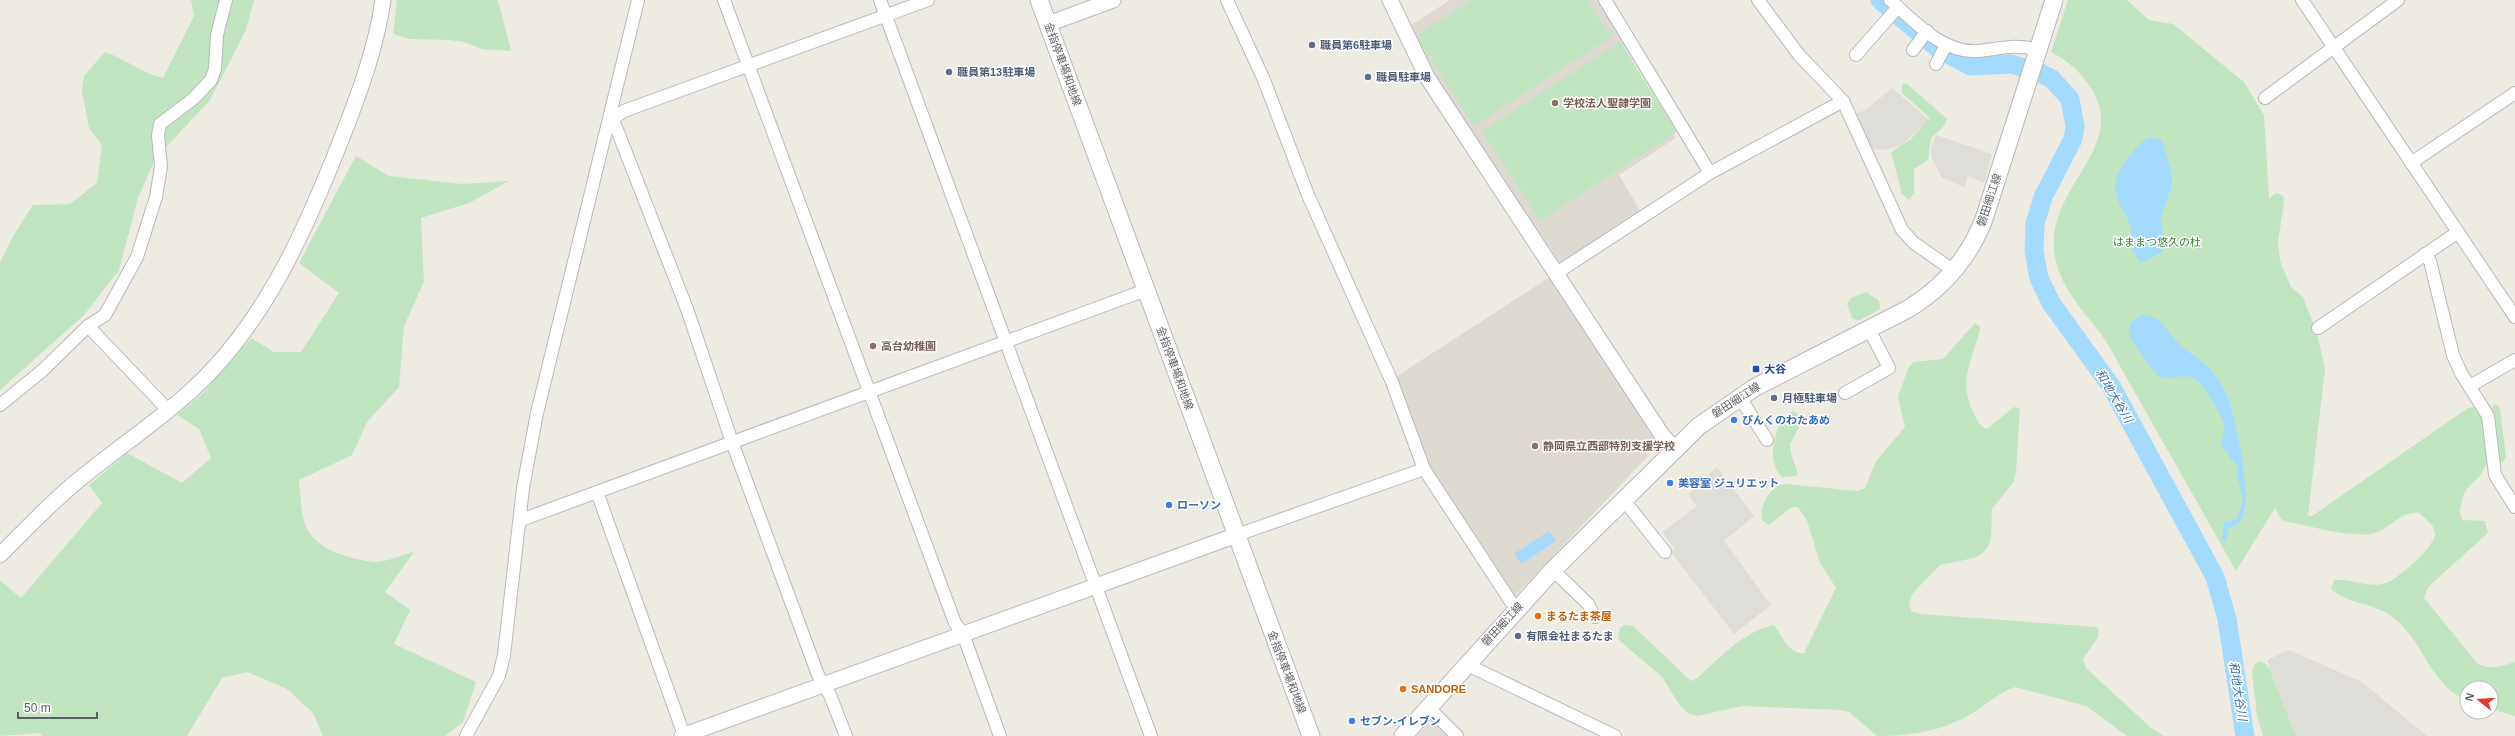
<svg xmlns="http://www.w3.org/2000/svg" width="2515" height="736" font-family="Arial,'Noto Sans JP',sans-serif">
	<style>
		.industrial { fill: #dfddd8 }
		.education { fill: #dedad1 }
		.green { fill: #c1e5c0 }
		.water { fill: #a4dafd }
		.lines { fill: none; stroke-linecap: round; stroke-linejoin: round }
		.river { stroke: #a4dafd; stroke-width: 19 }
		.minor-casing { stroke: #b6b9bd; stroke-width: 14 }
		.tertiary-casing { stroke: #b6b9bd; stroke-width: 17 }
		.secondary-casing { stroke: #b5b8bd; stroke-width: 19 }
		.minor { stroke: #fff; stroke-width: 12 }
		.tertiary { stroke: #fff; stroke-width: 15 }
		.secondary { stroke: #fff; stroke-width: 17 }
		.service-dot { fill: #5c6f8a; stroke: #fff; stroke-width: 1.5 }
		.education-dot { fill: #8d6e63; stroke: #fff; stroke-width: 1.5 }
		.transit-dot { fill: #1a4fb4; stroke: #fff; stroke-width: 1.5 }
		.shop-dot { fill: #3f7fe0; stroke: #fff; stroke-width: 1.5 }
		.food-dot { fill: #e8710a; stroke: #fff; stroke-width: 1.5 }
		.labels { text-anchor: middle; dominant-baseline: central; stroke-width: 3; stroke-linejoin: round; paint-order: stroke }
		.service-label { font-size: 11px; font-weight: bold; fill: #4e5e75; stroke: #fff; text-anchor: start }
		.street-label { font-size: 11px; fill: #5b5f64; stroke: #fff }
		.education-label { font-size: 11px; font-weight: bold; fill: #785e54; stroke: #fff; text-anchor: start }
		.park-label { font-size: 11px; fill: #378638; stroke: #fff }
		.transit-label { font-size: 11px; font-weight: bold; fill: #164399; stroke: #fff; text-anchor: start }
		.shop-label { font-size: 11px; font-weight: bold; fill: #366cbe; stroke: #fff; text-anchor: start }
		.food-label { font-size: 11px; font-weight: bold; fill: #c56008; stroke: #fff; text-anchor: start }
		.water-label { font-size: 12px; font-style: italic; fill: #3f75a6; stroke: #fff }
	</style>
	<rect width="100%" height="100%" fill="#eeebe3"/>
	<g class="industrial">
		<path d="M1892,88L1929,120L1902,145L1887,150L1869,148L1854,114L1866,110Z"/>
		<path d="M1936,135L1992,154L1984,183L1968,176L1964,187L1942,178L1932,158L1931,148Z"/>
		<path d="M1717,467L1754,516L1724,541L1771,605L1734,634L1671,552L1675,549L1662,532L1697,506L1688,494Z"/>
		<path d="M2289,650L2362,682L2427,736H2296L2267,660Z"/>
		<path d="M1434,718L1451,736H1417Z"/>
	</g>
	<g class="education">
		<path d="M1450,0H1598L1676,138L1619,175L1640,210L1561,265L1430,69L1410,26Z"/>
		<path d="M1550,277L1653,436L1648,456L1513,598L1427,466L1394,378Z"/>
	</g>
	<g class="green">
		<path d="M191,0H254L246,30L210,100L155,159L138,198L119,270L84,315L0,390V263L12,238L33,205L70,204L97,183L102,145L89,128L82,92L84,76L105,52C126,59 143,74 163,78L194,16Z"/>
		<path d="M397,0H498L511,51L482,49L464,42L449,40L410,39L393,34Z"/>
		<path d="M1471,0H1588L1611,37L1474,126L1416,36Z"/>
		<path d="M2068,0H2127L2149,20L2173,24L2244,82L2264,115L2269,198L2277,193L2283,196L2284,202L2278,242L2280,261L2291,287L2303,297L2317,333L2325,369L2308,515L2312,516L2468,408L2474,407C2486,414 2491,455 2485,467C2477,485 2466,480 2461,505C2460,511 2459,515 2463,520L2485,521L2488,533L2429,586L2424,598L2477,663C2490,671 2501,666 2515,662V716L2491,709V688H2467V701C2429,683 2425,644 2395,619C2378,603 2348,605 2331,589L2334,580C2351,578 2369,589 2386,583C2398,579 2438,544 2435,532C2433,524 2425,518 2419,513C2400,510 2388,532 2370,534C2346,537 2311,526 2288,522L2282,520L2275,508L2236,571L2120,366C2114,355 2108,344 2101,334C2081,308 2058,285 2054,251C2048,186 2127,148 2092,90C2081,72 2070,62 2051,52Z"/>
		<path d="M1620,42L1677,132L1540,221L1482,131Z"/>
		<path d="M1906,83L1947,119L1944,126L1931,138L1928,160L1914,169V193L1909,200L1902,194L1891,152L1910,140L1930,118L1902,93V85Z"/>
		<path d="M356,156L389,176L462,184L509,181L469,203L421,218L424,282L404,326L399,387L367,422L352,455L299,480C301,496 300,518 309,532C320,551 354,560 375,562C386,562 402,555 414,552L385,592L410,610L394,644L476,682L463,722L445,736H323L313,713L287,689L247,672L222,678L187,736H42L40,733L0,736V580L21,598L102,503L89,485L127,453L182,483L211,458L199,429L177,415L203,393L251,338L274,352H301L339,293L299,263Z"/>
		<path d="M1866,292L1879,301L1880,309L1858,321L1852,318L1847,304L1851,298Z"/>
		<path d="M1975,323L1980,327V330C1971,364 1957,382 1975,416C1978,421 1980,427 1987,429L2014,407L2020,409L2016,472L2013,483L1992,509L1991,538L1988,547L1982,554L1974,558L1940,565L1913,593L1909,602L1911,611L1920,614L2097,627L2099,631L2098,637L2083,659L2086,668L2151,728L2164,736H2127L2086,706L2015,687C2000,692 1986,705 1971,714C1943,731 1909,736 1877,736L1849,712L1839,710L1742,706L1697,716L1688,713L1681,707L1662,677L1620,641L1618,637L1620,628L1624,625L1633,626L1691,681L1696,679C1719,659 1743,631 1774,625C1781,635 1790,655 1804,653L1836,588L1820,563L1807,521L1798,507H1792L1769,525L1762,520C1759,506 1770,485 1786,484L1858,491L1865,488L1876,461L1905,427L1898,397L1908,369L1913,362L1943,359Z"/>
		<path d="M2495,404L2500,408L2506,457L2502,463L2499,462L2491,409Z"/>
		<path d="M1793,411L1801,416L1803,420L1790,444L1791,453L1798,474L1795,476L1782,477C1765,461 1774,421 1793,411Z"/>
		<path d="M2259,661L2265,663L2270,669L2296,736H2263L2257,716L2252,672L2254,665Z"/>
	</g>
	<g class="water">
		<path d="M2149,137L2162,140L2172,175V185L2160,220L2165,246L2163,251L2141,263L2130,246C2141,211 2093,200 2129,157C2135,150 2140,142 2149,137Z"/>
		<path d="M2140,315C2162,314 2167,332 2180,345C2186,351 2194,355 2200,360C2215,372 2224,386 2230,403C2235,423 2263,528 2229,527L2226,542L2222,539L2224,521L2229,522L2238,517L2243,499L2237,477V467L2221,444C2222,438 2224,432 2224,426C2223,415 2201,379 2191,377C2181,374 2171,381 2161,377C2155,375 2131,342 2130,336C2129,332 2129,328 2130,324Z"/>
		<path d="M1549,531L1556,541L1521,564L1514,554Z"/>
	</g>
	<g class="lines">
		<path class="river" d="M1880,0L1940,50L1971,66L2011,64L2040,73L2052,79L2070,99L2075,126L2073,139L2043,197L2035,224L2034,251L2039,278L2051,303L2111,386L2215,577L2227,619L2245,736"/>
		<defs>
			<g id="minor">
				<path d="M724,0L955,623L963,634L1000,736"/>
				<path d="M880,0L1151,736"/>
				<path d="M1227,0L1264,80L1308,195L1392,382L1424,469L1511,602L1517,608"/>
				<path d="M1758,0L1799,55L1843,101L1902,230L1914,243L1954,271"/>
				<path d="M1890,0C1914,21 1943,54 1978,51C1999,49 2016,43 2038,50"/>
				<path d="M2302,0L2515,317"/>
				<path d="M1913,50L1927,31"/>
				<path d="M1856,55L1898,7"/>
				<path d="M1936,64L1946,45"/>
				<path d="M2265,98L2398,0"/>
				<path d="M2411,163L2515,93"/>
				<path d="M1710,173L1843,101"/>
				<path d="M2425,254L2430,261L2453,355L2461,373L2488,416L2495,475L2515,507"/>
				<path d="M1555,274L1710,173L1605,0"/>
				<path d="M88,326L168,410"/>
				<path d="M2318,328L2458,232"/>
				<path d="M2470,386L2515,360"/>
				<path d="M1845,393L1889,368L1869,329"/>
				<path d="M1739,396L1767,440"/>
				<path d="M0,405L43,370L88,326L105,315L137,257L156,197L161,167L158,135L160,124L193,99L211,80L215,69L217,35L226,0"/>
				<path d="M597,492L684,735"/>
				<path d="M1623,499L1665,552"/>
				<path d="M521,520L1146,290"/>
				<path d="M1237,535L1424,469"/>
				<path d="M1553,570L1588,604L1595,617"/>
				<path d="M1468,662L1474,668L1615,736"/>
				<path d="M1428,707L1457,736"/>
				<path d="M466,736L499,676L504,655L523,488L537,413L638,0"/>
				<path d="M846,736L830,695L818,675L732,442L687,309L616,127L610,117H615L624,111L928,0"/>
			</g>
			<g id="tertiary">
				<path d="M1390,0L1427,77L1662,435L1674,448"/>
				<path d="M1048,24L1113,0"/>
				<path d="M0,555C22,533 44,510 68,489C108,454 153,426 193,389C265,323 306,229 341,140C359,94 376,49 383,0"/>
				<path d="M682,736L1237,535"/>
			</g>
			<g id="secondary">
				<path d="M1039,0L1311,736"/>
				<path d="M1403,736L1553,570L1699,426L1754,388L1908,309C1944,287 1969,258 1984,219L2054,0"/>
			</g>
		</defs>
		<use href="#minor" class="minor-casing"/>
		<use href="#tertiary" class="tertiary-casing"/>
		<use href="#secondary" class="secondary-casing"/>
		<use href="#minor" class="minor"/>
		<use href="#tertiary" class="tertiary"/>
		<use href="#secondary" class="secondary"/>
	</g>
	<g class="service-dot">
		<circle cx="1312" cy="45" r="4"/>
		<circle cx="949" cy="72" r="4"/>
		<circle cx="1368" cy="77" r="4"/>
		<circle cx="1774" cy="398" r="4"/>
		<circle cx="1518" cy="636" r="4"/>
	</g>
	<g class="education-dot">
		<circle cx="1555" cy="103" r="4"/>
		<circle cx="873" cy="346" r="4"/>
		<circle cx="1535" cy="446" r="4"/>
	</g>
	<rect class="transit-dot" x="1752" y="365" width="8" height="8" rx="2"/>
	<g class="shop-dot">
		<circle cx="1734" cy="420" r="4"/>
		<circle cx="1670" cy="483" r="4"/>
		<circle cx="1169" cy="505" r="4"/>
		<circle cx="1352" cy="721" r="4"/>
	</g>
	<g class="food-dot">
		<circle cx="1538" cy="616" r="4"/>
		<circle cx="1403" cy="689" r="4"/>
	</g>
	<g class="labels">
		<g class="service-label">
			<text x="1320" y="45">職員第6駐車場</text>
			<text x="957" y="72">職員第13駐車場</text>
			<text x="1376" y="77">職員駐車場</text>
			<text x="1782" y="398">月極駐車場</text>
			<text x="1526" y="636">有限会社まるたま</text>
		</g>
		<g class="street-label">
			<text transform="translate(1063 64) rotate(70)">金指停車場和地線</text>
			<text transform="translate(1989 200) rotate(-72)">磐田細江線</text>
			<text transform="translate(1175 368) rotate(70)">金指停車場和地線</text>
			<text transform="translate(1736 400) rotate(-33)">磐田細江線</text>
			<text transform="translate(1502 624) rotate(-47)">磐田細江線</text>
			<text transform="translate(1287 672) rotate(69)">金指停車場和地線</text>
		</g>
		<g class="education-label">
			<text x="1563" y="103">学校法人聖隷学園</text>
			<text x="881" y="346">高台幼稚園</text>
			<text x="1543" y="446">静岡県立西部特別支援学校</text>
		</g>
		<g class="park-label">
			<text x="2157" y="242">はままつ悠久の杜</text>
		</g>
		<g class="transit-label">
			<text x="1764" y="369">大谷</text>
		</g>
		<g class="shop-label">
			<text x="1742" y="420">ぴんくのわたあめ</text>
			<text x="1678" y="483">美容室 ジュリエット</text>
			<text x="1177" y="505">ローソン</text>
			<text x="1360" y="721">セブン-イレブン</text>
		</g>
		<g class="food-label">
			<text x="1546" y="616">まるたま茶屋</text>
			<text x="1411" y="689">SANDORE</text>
		</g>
		<g class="water-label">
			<text transform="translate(2114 396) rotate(59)">和地大谷川</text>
			<text transform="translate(2238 691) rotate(81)">和地大谷川</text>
		</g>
	</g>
	<g transform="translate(2479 700) rotate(287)"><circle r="19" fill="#ffffff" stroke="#bdbfc1"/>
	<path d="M0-3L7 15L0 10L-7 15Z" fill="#e53832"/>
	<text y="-6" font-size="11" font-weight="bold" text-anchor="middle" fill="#5b5f64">N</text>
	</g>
	<path d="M18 712v6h79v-6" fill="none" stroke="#5b5f64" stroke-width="2"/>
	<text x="24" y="712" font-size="12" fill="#5b5f64" stroke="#ffffff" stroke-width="3" paint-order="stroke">50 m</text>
</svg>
